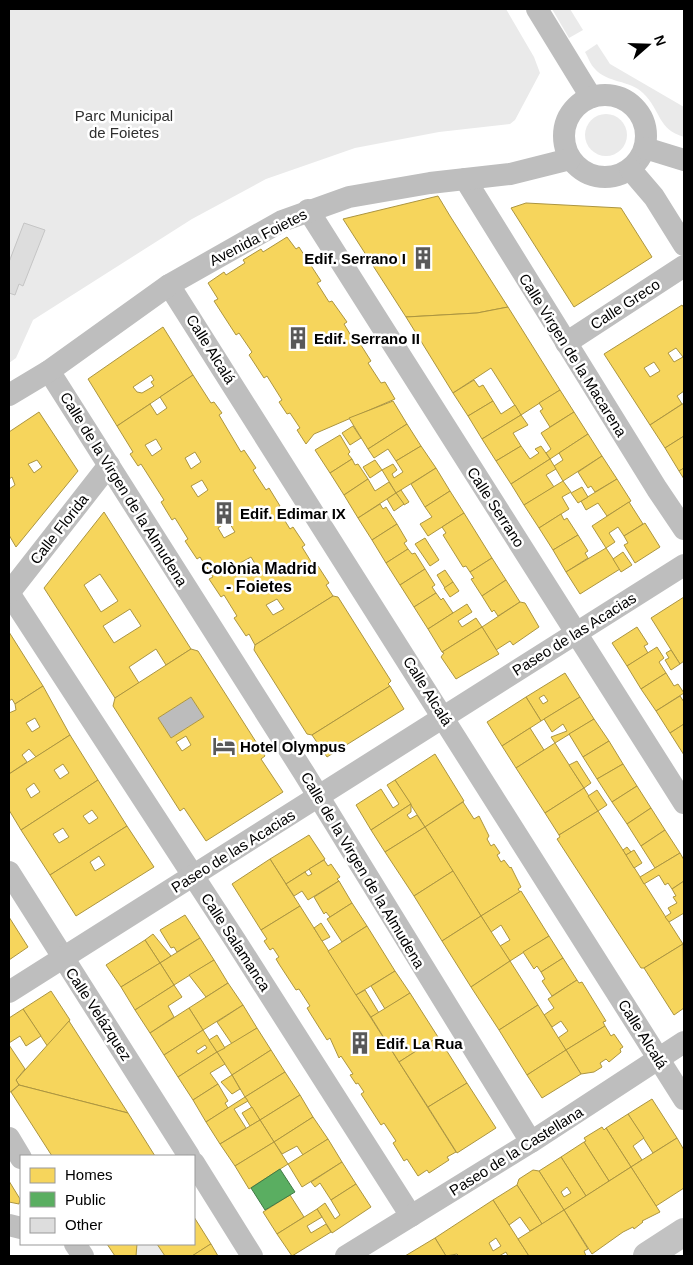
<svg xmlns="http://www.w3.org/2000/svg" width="693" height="1265" font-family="Arial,sans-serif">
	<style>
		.green { fill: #eaeaea }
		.water { fill: #bcbcbc }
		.homes { fill: #f6d55c; stroke: #ac9540; fill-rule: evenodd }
		.public { fill: #5aae61; stroke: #3f7a44 }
		.building { fill: #ddd; stroke: #c5c5c5 }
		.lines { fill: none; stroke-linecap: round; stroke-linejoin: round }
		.street { stroke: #bebebe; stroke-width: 22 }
		.secondary { stroke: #c2c2c2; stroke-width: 28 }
		.labels { text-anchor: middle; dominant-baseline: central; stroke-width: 5; stroke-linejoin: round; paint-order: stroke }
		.park-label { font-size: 15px; fill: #303030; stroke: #fff }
		.street-label { font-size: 15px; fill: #000; stroke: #fff }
		.poi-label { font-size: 15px; font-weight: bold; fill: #000; stroke: #fff; text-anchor: start }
		.neighbourhood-label { font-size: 16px; font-weight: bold; fill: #000; stroke: #fff }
	</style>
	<rect width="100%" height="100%" fill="#fff"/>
	<g class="green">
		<path d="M9,9H506L534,57L540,73L515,120L510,124L439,132L355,148L266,179L192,219L33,320L16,358L9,363Z"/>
		<path d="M552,9H570L583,30L569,38Z"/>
		<path d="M597,44L610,64L684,107V137C657,129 661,110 643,93C630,80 607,83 595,69C590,64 588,57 585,52Z"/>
		<circle cx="606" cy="135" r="21"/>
		<path d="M137,1244H157L165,1256H136Z"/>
	</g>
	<path class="water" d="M191,697L204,717L171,738L158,718Z"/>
	<g class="homes">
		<path d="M438,196L450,216L508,307L477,313L406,317L343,219Z"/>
		<path d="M526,203L621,208L652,257L574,307L511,208Z"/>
		<path d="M287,237L296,249L299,247L321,281L317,283L329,302L332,301L347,322L344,324L356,344L359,342L371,361L368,363L381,383L385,382L395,399L314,434L306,444L297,430L300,428L290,413L287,414L279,402L282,400L267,376L264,378L249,355L252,352L239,333L236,335L214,301L218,299L208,283L224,272L226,275L245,263L243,260L261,249L263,252Z"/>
		<path d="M682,305L684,308V391L677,396L682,404L650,425L604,354ZM676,348L683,357L674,362L668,353ZM654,362L660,371L650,377L644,368Z"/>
		<path d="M508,307L560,390L521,415L491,368L453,393L406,317L477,313Z"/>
		<path d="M163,327L193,375L117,426L88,379ZM151,375L154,380L151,382L154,386L142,393L137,392L133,387Z"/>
		<path d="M193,375L211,403L214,402L222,413L219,415L241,452L244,450L256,468L253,470L266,490L269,488L280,506L277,508L290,529L293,527L305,545L302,547L315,568L318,566L329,583L326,585L333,596L255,645L249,634L246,636L234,618L237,616L224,595L221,597L209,579L213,577L200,557L197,559L185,541L188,539L175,518L172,520L161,502L164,500L141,464L138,466L130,454L133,452L117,426L150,404L157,415L167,408L160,397ZM156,439L162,449L152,456L145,445ZM195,452L201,462L191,469L185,458ZM202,480L208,490L198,497L191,486ZM228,521L235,532L224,538L218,528ZM251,557L257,567L247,574L240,563ZM277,599L284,609L273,615L266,605Z"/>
		<path d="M474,380L479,387L483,385L493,401L468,416L453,393Z"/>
		<path d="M560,390L574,412L550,427L540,411L543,409L539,403Z"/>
		<path d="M393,401L407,424L368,449L349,418Z"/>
		<path d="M493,401L501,414L515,405L521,415L482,439L468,416Z"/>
		<path d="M684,403V436L665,448L650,425Z"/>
		<path d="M39,412L78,471L16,547L9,535V489L15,485L12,477L9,479V432ZM37,460L42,467L34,473L28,464Z"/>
		<path d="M574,412L588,434L550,459L546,453L551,449L541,433Z"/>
		<path d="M521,415L528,425L513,433L521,446L496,461L482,439Z"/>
		<path d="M407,424L421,446L396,461L388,449L374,458L368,449Z"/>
		<path d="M353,426L361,438L350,445L342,433Z"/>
		<path d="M588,434L602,456L563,481L554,466L563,460L559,453Z"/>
		<path d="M340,435L350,452L348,454L352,459L330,473L315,450Z"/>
		<path d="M684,436V468L679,471L665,448Z"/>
		<path d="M421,446L436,468L396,493L382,470L393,464L397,470L392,474L394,478L403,472L396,461Z"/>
		<path d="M521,446L530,459L539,453L535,449L541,446L550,459L511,484L496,461Z"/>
		<path d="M602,456L617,479L595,492L591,486L588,488L578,472Z"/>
		<path d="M352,459L355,465L358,464L368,479L344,495L330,473Z"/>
		<path d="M550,459L556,469L546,475L554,487L524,505L511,484Z"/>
		<path d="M375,460L382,470L370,478L363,467Z"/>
		<path d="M436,468L450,491L425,507L411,484Z"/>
		<path d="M684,468V479L679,471Z"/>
		<path d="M368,479L375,491L389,482L396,493L358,518L344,495Z"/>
		<path d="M617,479L631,501L607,516L598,503L586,510L581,501Z"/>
		<path d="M563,481L571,492L562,497L569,509L539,528L524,505Z"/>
		<path d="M582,487L588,497L578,503L571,493Z"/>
		<path d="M401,490L409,502L404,505L396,493Z"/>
		<path d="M450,491L464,513L428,536L420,524L432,517L425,507Z"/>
		<path d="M396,493L404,504L394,511L387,499Z"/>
		<path d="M629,502L643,524L624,536L618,527L609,533L615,542L606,548L592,526Z"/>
		<path d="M380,504L383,509L386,507L397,524L372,540L358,518Z"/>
		<path d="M104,512L191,649L166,665L156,649L129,667L139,683L115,698L44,588ZM100,574L118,601L101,612L84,585ZM130,609L141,626L114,643L103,626Z"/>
		<path d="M464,513L492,558L470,572L466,566L463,567L443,535L446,533L442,527Z"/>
		<path d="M561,514L564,520L567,518L578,535L553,550L539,528Z"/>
		<path d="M645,523L660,547L635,563L624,545L628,543L624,536Z"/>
		<path d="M397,524L407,541L404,543L408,549L386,563L372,540Z"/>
		<path d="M578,535L588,551L585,553L588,558L566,572L553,550Z"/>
		<path d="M425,538L439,560L430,566L415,544Z"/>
		<path d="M606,548L620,569L580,594L566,572Z"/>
		<path d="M408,549L412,554L415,553L425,569L400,585L386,563Z"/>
		<path d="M623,552L632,565L621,572L613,559Z"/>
		<path d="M492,558L506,580L482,596L471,579L474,578L470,572Z"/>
		<path d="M425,569L435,585L432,587L436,593L414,607L400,585Z"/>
		<path d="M445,570L453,582L445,588L437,575Z"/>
		<path d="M506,580L520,602L498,616L494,610L492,612L482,596Z"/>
		<path d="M453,582L459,591L450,597L444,588Z"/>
		<path d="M436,593L441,600L443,598L453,613L428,629L414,607Z"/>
		<path d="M333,596L338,597L391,681L388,684L390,686L312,735L307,734L254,650L255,645Z"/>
		<path d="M684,597V661L680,664L651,618Z"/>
		<path d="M520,602L525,603L539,627L513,645L510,641L496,650L482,627Z"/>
		<path d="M467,604L472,612L458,621L462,627L476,618L482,627L442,652L428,629Z"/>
		<path d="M482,627L499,654L456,679L441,657L444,653L442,652Z"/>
		<path d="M637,627L648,644L644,646L648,653L627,666L612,643Z"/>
		<path d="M9,632L43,686L15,704L12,699L9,701Z"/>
		<path d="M657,647L664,658L659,662L666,673L641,689L627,666Z"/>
		<path d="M191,649L198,651L265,756L261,759L283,792L206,841L184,808L180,811L113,706L115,698ZM191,697L204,717L171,738L158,718ZM186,736L191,745L182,751L176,742Z"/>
		<path d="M671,650L680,664L671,670L665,660L669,658L666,653Z"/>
		<path d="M565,673L580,697L541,721L526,697ZM544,695L548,701L543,704L539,698Z"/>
		<path d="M666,673L674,686L678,684L684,693L656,711L641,689Z"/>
		<path d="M43,686L70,735L36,757L29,749L22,755L27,762L9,774V713L16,710L15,704ZM35,718L40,727L32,732L26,723Z"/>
		<path d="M390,686L404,709L327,757L312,735Z"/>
		<path d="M680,696L684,702V724L670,733L656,711Z"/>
		<path d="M526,697L541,721L502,746L487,722Z"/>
		<path d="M580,697L594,719L555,743L551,737L567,731L563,724L552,732L544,719Z"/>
		<path d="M594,719L609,741L583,757L569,734Z"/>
		<path d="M684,724V755L670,733Z"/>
		<path d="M530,728L544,750L516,768L502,746Z"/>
		<path d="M70,735L98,780L21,830L9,810V774ZM63,764L69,773L60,779L54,770ZM34,783L40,792L31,798L26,789Z"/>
		<path d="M609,741L623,764L597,779L583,757Z"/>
		<path d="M555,743L584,788L545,813L516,768Z"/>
		<path d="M435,754L464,801L425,827L395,780Z"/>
		<path d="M577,761L591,783L584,788L569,765Z"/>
		<path d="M623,764L637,786L612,802L597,779Z"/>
		<path d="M98,780L127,826L50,875L21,830ZM92,810L98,818L89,824L83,816ZM63,828L69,837L59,843L53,834Z"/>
		<path d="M395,780L411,804L371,830L356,805L381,789L393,808L399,804L387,785Z"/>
		<path d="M637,786L651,808L627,824L612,802Z"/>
		<path d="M584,788L598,811L559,835L545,813Z"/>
		<path d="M597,790L607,805L598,811L588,796Z"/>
		<path d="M463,802L474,819L479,816L489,836L487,839L491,846L494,844L500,853L497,855L501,862L504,860L510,868L511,867L521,887L518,889L520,892L481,916L425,827Z"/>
		<path d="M411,804V812L407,815L410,819L417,815L425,827L385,852L371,830Z"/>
		<path d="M651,808L665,830L641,846L627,824Z"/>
		<path d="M598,811L683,944L644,968H641L557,839L560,837L559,835Z"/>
		<path d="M127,826L154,867L76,916L50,875ZM99,856L105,865L95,871L90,862Z"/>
		<path d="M425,827L453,871L414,896L385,852Z"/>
		<path d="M665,830L680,853L655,868L641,846Z"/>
		<path d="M309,835L325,859L286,884L270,859Z"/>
		<path d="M627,847L631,852L626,855L623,850Z"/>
		<path d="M634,850L642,863L634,868L626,855Z"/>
		<path d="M680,853L684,860V881L672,889L668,883L665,885L659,875L644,884L640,877Z"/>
		<path d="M270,859L300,906L261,930L232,884Z"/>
		<path d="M324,860L328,866L331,864L340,877L337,879L339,881L308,900L302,891L294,896L286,884L305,872L308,876L312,874L309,869Z"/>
		<path d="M453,871L481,916L442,941L414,896Z"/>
		<path d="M339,881L352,903L330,917L326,912L324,914L314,897Z"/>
		<path d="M684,881V913L669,922L665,917L671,913L668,908L677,903L673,897L676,896L672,889Z"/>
		<path d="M521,891L549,936L510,961L500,946L510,940L501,925L491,932L481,916Z"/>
		<path d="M352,903L367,926L342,942L327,919Z"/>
		<path d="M300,906L456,1152L447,1157L449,1160L429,1173L427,1170L418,1176L407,1159L404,1161L393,1143L396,1141L384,1123L381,1125L361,1094L364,1092L358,1083L356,1084L350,1075L353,1074L341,1056L339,1058L330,1038L327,1040L310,1013L307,1008L310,1006L299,989L296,990L279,964L276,959L279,957L273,948L270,950L264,941L267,939L261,930Z"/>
		<path d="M185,915L200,938L177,952L174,947L171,948L160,930Z"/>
		<path d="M481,916L510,961L471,987L442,941Z"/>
		<path d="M9,917L28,947L9,960Z"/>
		<path d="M321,923L330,937L322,941L314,928Z"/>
		<path d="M367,926L395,971L356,995L328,951Z"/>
		<path d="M153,934L171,956L160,963L145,940Z"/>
		<path d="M549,936L563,958L541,972L537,966L534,969L523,952Z"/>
		<path d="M200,938L214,960L174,985L160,963Z"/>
		<path d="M145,940L160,963L121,987L106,965Z"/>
		<path d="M683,944L684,1008L674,1015L644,968Z"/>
		<path d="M563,958L577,980L552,996L542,981L545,979L541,972Z"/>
		<path d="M214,960L228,983L206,997L189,975Z"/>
		<path d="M510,961L538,1005L499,1030L471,987Z"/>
		<path d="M160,963L174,985L135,1010L121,987Z"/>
		<path d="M395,971L410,993L385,1009L371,986Z"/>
		<path d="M577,980L579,983L582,982L606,1021L603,1022L605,1026L566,1050L558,1038L568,1031L561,1021L552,1027L544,1015L554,1008L548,999Z"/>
		<path d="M228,983L243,1005L203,1030L189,1008Z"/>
		<path d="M174,985L182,997L168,1006L174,1017L150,1033L135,1010Z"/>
		<path d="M365,990L379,1013L371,1017L356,995Z"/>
		<path d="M51,991L70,1020L48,1047L23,1009Z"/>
		<path d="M410,993L438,1037L399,1062L371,1017Z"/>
		<path d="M243,1005L257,1028L232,1044L217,1022Z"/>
		<path d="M538,1005L566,1050L527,1075L499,1030Z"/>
		<path d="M189,1008L203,1030L164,1055L150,1033Z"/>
		<path d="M23,1009L41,1036L26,1046L20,1036L9,1043V1018Z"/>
		<path d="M69,1021L119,1099L128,1113L19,1085L16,1080Z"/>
		<path d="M605,1026L611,1036L614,1034L623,1047L620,1049L621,1052L609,1062L606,1059L600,1063L602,1067L594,1072L581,1074L566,1050Z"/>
		<path d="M257,1028L271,1050L232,1075L217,1052Z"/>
		<path d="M203,1030L217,1052L178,1077L164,1055ZM205,1045L207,1048L198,1054L196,1051Z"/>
		<path d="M217,1035L225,1048L217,1052L209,1040Z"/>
		<path d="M438,1037L467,1083L428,1107L399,1062Z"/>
		<path d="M9,1045L25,1069L16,1080L19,1085L9,1093Z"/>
		<path d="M271,1050L285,1072L245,1097L232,1075Z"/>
		<path d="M566,1050L581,1074L542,1098L527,1075Z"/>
		<path d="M217,1052L225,1064L210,1073L218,1084L193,1100L178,1077Z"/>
		<path d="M285,1072L300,1095L260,1120L245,1097Z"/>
		<path d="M232,1075L240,1089L232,1094L221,1082Z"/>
		<path d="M467,1083L496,1128L457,1153L428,1107Z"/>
		<path d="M218,1084L228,1101L225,1103L228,1108L206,1122L193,1100Z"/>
		<path d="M19,1085L128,1113L155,1156H52L11,1092Z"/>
		<path d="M300,1095L313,1117L274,1142L260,1120Z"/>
		<path d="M245,1097L248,1101L234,1109L246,1128L220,1144L206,1122Z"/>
		<path d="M652,1099L677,1138L653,1153L628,1114Z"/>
		<path d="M252,1107L260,1120L250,1126L242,1113Z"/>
		<path d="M628,1114L644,1138L633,1146L642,1160L631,1167L606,1128Z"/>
		<path d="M313,1117L328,1139L303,1155L297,1146L282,1154L274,1142Z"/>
		<path d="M260,1120L274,1142L235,1166L220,1144Z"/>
		<path d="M602,1127L604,1130L606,1128L631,1167L609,1181L584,1142L586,1141L584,1138Z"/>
		<path d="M677,1138L684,1150V1188L656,1206L631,1167Z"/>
		<path d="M328,1139L342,1162L302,1187L288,1164Z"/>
		<path d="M274,1142L288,1164L249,1189L235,1166Z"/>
		<path d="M584,1142L609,1181L586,1196L561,1157Z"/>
		<path d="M561,1157L586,1196L564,1210L539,1171ZM567,1187L571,1193L564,1197L561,1192Z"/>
		<path d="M342,1162L356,1184L331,1200L320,1183L315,1187L311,1182Z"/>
		<path d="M631,1167L660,1212L642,1221L643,1222L634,1229L633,1227L623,1232L592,1254L564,1210Z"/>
		<path d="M533,1170L539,1171L564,1210L542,1224L517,1185L519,1179Z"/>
		<path d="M9,1181L20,1199L19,1204L9,1202Z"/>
		<path d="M356,1184L371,1207L332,1233L317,1209L325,1203L335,1219L340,1215L331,1200Z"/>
		<path d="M517,1185L542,1224L530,1231L520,1217L509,1225L493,1200Z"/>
		<path d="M290,1195L304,1217L277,1234L263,1212Z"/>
		<path d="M493,1200L529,1256H508L506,1252L499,1256H459L457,1254L446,1256L435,1238ZM496,1238L501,1246L493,1251L489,1243Z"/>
		<path d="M317,1209L322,1217L307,1226L311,1233L326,1224L331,1232L292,1256L277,1234Z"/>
		<path d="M564,1210L588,1249L584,1251L586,1256H529L518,1239Z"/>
		<path d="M194,1217L211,1244L192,1256H165L157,1244H194Z"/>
		<path d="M435,1238L446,1256H405Z"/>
		<path d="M107,1244H137L136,1256H115Z"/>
		<path d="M211,1244L218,1256H192L209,1245Z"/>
	</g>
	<path class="public" d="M280,1169L295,1192L265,1210L251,1188Z"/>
	<path class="building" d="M24,223L45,230L23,286L19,284L15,295L9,293V262Z"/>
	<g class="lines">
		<g class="street">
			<path d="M537,9L591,97"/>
			<circle cx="605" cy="136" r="41"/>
			<path d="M645,148L684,160"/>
			<path d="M630,169L654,197L684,245"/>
			<path d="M465,179L657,489L684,529"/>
			<path d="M308,210L684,803"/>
			<path d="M169,285L684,1099"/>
			<path d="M566,343L684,266"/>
			<path d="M49,371L304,773L531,1142"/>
			<path d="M9,395L49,371L169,285L282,221L349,197L430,183L510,174L570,159"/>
			<path d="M9,593L235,940L411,1216"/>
			<path d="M9,593L109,465"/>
			<path d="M9,872L189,1156"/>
			<path d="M9,992L684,565"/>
			<path d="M9,1138L21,1158"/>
			<path d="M194,1163L252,1256"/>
			<path d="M9,1225L21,1228"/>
			<path d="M75,1244L83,1256"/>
			<path d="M346,1256L531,1142L684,1042"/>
		</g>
		<path class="secondary" d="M647,1256L684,1232"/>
	</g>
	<defs>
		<symbol id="building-bare" viewBox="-9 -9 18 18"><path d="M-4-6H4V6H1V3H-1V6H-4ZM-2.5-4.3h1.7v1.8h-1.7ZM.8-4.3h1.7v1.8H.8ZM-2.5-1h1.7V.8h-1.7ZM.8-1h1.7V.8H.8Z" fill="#595959" stroke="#fff" stroke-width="2.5" paint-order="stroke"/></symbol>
		<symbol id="hotel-bare" viewBox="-9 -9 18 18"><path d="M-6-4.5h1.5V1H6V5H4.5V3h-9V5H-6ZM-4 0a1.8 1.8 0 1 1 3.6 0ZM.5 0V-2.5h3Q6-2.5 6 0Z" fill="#595959" stroke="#fff" stroke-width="2.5" paint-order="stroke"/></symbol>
	</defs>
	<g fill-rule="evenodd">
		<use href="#building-bare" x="407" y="242" width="32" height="32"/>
		<use href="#building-bare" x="282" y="322" width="32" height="32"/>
		<use href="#building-bare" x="208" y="497" width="32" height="32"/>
		<use href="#hotel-bare" x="208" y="730" width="32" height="32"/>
		<use href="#building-bare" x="344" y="1027" width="32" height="32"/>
	</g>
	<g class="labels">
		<g class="park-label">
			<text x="124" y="115">Parc Municipal<tspan x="124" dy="17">de Foietes</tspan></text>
		</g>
		<g class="street-label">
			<text transform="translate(258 237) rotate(-27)">Avenida Foietes</text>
			<text transform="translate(625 304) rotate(-33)">Calle Greco</text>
			<text transform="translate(211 349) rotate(58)">Calle Alcalá</text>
			<text transform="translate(573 355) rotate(58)">Calle Virgen de la Macarena</text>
			<text transform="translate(124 489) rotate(58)">Calle de la Virgen de la Almudena</text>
			<text transform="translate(496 507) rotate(57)">Calle Serrano</text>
			<text transform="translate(59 529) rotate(-52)">Calle Florida</text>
			<text transform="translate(574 634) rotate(-32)">Paseo de las Acacias</text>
			<text transform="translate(428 691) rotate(58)">Calle Alcalá</text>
			<text transform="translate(233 851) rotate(-32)">Paseo de las Acacias</text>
			<text transform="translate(363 870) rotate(59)">Calle de la Virgen de la Almudena</text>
			<text transform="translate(236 942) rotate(57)">Calle Salamanca</text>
			<text transform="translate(99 1014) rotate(57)">Calle Velázquez</text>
			<text transform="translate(643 1034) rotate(58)">Calle Alcalá</text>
			<text transform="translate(516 1151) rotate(-32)">Paseo de la Castellana</text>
		</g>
		<g class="poi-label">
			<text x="406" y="258" text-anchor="end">Edif. Serrano I</text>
			<text x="314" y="338">Edif. Serrano II</text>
			<text x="240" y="513">Edif. Edimar IX</text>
			<text x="240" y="746">Hotel Olympus</text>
			<text x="376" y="1043">Edif. La Rua</text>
		</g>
		<g class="neighbourhood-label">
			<text x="259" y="568">Colònia Madrid<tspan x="259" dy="18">- Foietes</tspan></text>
		</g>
	</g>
	<rect width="693" height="1265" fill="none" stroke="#000000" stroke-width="20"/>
	<rect x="20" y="1155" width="175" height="90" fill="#ffffff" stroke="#999999"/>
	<rect x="30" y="1168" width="25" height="15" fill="#f6d55c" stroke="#999999"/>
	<text x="65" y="1180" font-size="15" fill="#000000">Homes</text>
	<rect x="30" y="1192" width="25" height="15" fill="#5aae61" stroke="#999999"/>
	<text x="65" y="1205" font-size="15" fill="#000000">Public</text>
	<rect x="30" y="1218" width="25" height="15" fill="#dddddd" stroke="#999999"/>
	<text x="65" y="1230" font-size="15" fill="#000000">Other</text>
	<g transform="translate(648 45) rotate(70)" stroke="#ffffff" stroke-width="4" paint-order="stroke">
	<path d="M0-4L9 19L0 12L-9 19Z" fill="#000000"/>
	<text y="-8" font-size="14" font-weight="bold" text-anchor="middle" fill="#000000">N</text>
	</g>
</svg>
